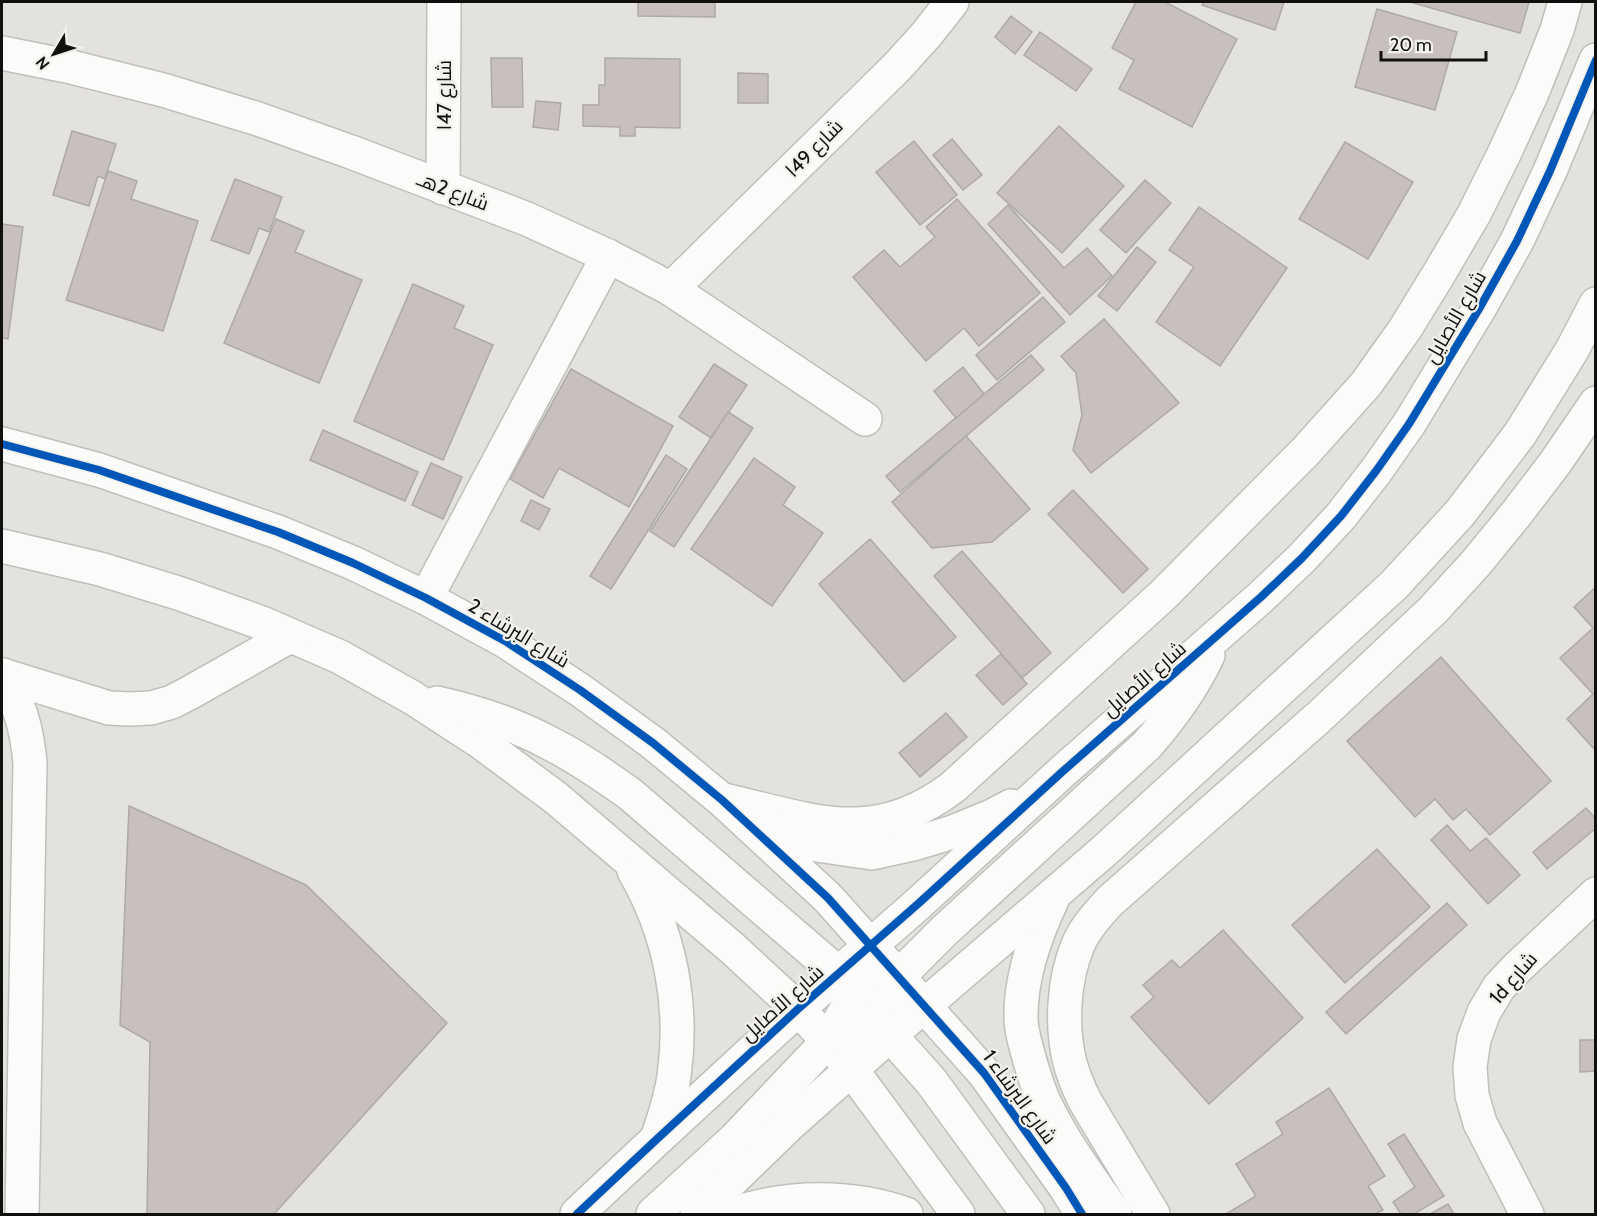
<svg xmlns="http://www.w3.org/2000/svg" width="1597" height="1216" font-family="Cabin,Cairo,sans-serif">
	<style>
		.building { fill: #c8c0bd; stroke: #acaaa9; stroke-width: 1.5 }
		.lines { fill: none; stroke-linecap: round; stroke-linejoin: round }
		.minor-casing { stroke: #c0bfbd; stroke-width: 36 }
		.minor { stroke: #fbfbfa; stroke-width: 33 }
		.cycleway-casing { stroke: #f2f0eb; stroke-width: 11 }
		.cycleway { stroke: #0057b8; stroke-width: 8 }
		.labels { text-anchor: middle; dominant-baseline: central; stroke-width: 4.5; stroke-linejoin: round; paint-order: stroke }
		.street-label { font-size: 20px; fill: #11100e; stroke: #f2f0eb }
	</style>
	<rect width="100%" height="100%" fill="#e4e2df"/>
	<g class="building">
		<path d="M638,2H715V17L638,16Z"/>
		<path d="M1136,2H1165L1237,39L1192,127L1119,89L1134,60L1112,48Z"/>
		<path d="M1204,2H1284L1275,30L1202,5Z"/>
		<path d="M1410,2H1529L1520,33Z"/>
		<path d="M1377,9L1457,32L1435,110L1355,87Z"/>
		<path d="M1011,16L1032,32L1015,54L995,37Z"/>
		<path d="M1040,32L1092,69L1076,91L1024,55Z"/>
		<path d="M491,58H522L523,107H492Z"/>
		<path d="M605,58L680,59V128L635,127V136H620V127L583,126V105H599V85H605Z"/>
		<path d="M738,73L768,74V103H738Z"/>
		<path d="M536,101L561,103L558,130L533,127Z"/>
		<path d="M1059,126L1124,186L1062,253L997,193Z"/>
		<path d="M72,131L116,144L105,179L98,176L89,206L53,195Z"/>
		<path d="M952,139L982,175L963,190L933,155Z"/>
		<path d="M914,141L957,195L920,225L876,172Z"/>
		<path d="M1345,142L1413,182L1368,259L1299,219Z"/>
		<path d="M108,171L137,181L131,199L198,221L163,331L66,300Z"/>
		<path d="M235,179L282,197L269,232L259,228L249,254L211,240Z"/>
		<path d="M1145,180L1171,203L1126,253L1100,230Z"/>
		<path d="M957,199L1040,293L979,346L964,328L926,361L853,277L884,250L900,267L935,237L926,227Z"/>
		<path d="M1008,205L1064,268L1087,248L1112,276L1070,315L988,224Z"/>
		<path d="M1199,207L1287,268L1220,366L1156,322L1194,267L1169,250Z"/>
		<path d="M276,219L304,231L295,252L362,280L319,383L224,343Z"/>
		<path d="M2,224L23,227L8,339L2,338Z"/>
		<path d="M1137,247L1156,262L1117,311L1098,296Z"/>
		<path d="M413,284L464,306L454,328L493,345L443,460L354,421Z"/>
		<path d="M1043,297L1065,322L997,380L976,355Z"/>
		<path d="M1104,319L1179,403L1091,473L1073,450L1082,415L1076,373L1061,356Z"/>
		<path d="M1031,355L1044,370L900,492L886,476Z"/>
		<path d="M714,364L747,385L711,438L679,417Z"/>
		<path d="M963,367L984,394L956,418L934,391Z"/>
		<path d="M571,369L673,426L629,507L559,468L543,498L510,479Z"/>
		<path d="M728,412L753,428L674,547L650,531Z"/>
		<path d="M323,430L418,472L405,501L310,460Z"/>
		<path d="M966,436L1030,509L992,542L932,548L892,502Z"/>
		<path d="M666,455L687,469L611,589L590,576Z"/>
		<path d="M754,458L795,487L783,505L823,533L772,606L691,549Z"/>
		<path d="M431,463L462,477L443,519L412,505Z"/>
		<path d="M1073,490L1148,569L1123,593L1048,514Z"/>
		<path d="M531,500L550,509L539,530L521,521Z"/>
		<path d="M870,539L956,637L904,682L819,584Z"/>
		<path d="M962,551L1051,653L1022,678L934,576Z"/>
		<path d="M1596,587V751L1567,719L1593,694L1560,658L1593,628L1574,607Z"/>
		<path d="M1001,654L1027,684L1003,705L976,675Z"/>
		<path d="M1441,657L1551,781L1490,835L1466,809L1453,820L1435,799L1415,817L1347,741Z"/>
		<path d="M946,713L967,737L920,777L899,753Z"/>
		<path d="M129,806L306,885L447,1023L274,1214H147L150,1042L120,1025Z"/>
		<path d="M1586,808L1596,819V828L1547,869L1533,852Z"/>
		<path d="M1447,825L1470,851L1486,838L1520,875L1488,904L1431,840Z"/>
		<path d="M1377,849L1430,907L1345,983L1292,925Z"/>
		<path d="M1447,903L1467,925L1346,1034L1326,1012Z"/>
		<path d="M1223,930L1303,1018L1209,1104L1131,1017L1154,997L1143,985L1172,960L1180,968Z"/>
		<path d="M1580,1040H1596V1071L1580,1072Z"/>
		<path d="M1329,1088L1385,1176L1368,1186L1383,1210L1375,1214H1226L1256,1196L1236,1164L1283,1134L1276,1122Z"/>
		<path d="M1404,1134L1444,1196L1414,1214H1401L1393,1202L1415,1187L1388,1144Z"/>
		<path d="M1448,1204L1454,1214H1430Z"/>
	</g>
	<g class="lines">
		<defs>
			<g id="minor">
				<path d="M2,53L67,66L163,90L258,119L351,152L527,219L608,256L671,289L865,419"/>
				<path d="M443,188L444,2"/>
				<path d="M671,289L896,68L926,35L952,2"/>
				<path d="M2,444L99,470L278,532L353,563L426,598L505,641L580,690L653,743L722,800L828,898L984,1073L1066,1188L1082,1214"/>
				<path d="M2,546L100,569L181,594L262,623L340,657L413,698L482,743L556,798L732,948L798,1009L828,1041L851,1069L958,1214"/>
				<path d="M426,598L608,256"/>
				<path d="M2,675L109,708L130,709L151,708L172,702L191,692L290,636"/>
				<path d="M3,675C20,705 27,729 30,763L22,1214"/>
				<path d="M437,703C478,712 519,726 555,746C582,760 606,777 630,794L839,974C868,993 890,1002 924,1005"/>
				<path d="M724,800C812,820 873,848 953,787L1163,595L1305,452L1366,384L1405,329L1440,272L1474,214L1504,154L1532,93L1557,30L1565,2"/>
				<path d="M775,827L817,845L872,853L913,844L953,832L992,816L1011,806"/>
				<path d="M634,871C670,933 684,1005 674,1076C671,1098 664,1118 657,1139"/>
				<path d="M1052,900C1035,936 1020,978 1021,1019C1021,1030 1025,1043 1028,1054C1033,1072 1038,1090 1046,1106C1065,1145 1091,1179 1115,1214"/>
				<path d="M874,1021L890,1035L931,1081L1028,1214"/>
				<path d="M854,1062L872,1020L908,967L944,931L1146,746C1171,718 1192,689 1208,655"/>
				<path d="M577,1214L657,1139L798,1009L919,903L1062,772L1261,597L1302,558L1341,516L1376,471L1409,424L1479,309L1517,241L1550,171L1596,60"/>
				<path d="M653,1214L734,1140L828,1041L847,1008L864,964"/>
				<path d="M697,1214L790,1124L890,1035L1103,852L1394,585L1460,513L1520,434L1572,350L1596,304"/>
				<path d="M733,1214C787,1195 852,1195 906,1214"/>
				<path d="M1153,1214L1085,1101C1079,1089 1074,1077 1070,1063C1061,1027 1063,980 1078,945C1085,928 1098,914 1110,901L1319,717L1433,610L1476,563L1516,514L1555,463L1596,403"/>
				<path d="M1527,1214L1480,1123L1472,1095L1470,1067L1474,1039L1484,1012L1499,987L1518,967L1596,894"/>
			</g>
		</defs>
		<use href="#minor" class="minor-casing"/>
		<use href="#minor" class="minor"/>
		<defs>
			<g id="cycleway">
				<path d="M2,444L99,470L278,532L353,563L426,598L505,641L580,690L653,743L722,800L828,898L984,1073L1066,1188L1082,1214"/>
				<path d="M577,1214L657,1139L798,1009L919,903L1062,772L1261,597L1302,558L1341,516L1376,471L1409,424L1479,309L1517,241L1550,171L1596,60"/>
			</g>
		</defs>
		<use href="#cycleway" class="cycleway-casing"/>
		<use href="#cycleway" class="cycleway"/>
	</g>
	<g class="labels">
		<g class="street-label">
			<text transform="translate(444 95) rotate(-90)">شارع 47ا</text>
			<text transform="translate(814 148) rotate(-45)">شارع 49ا</text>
			<text transform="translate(453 191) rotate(21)">شارع 2هـ</text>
			<text transform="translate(1455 317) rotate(-60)">شارع الأصايل</text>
			<text transform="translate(519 633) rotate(31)">شارع البرشاء 2</text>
			<text transform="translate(1144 679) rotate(-41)">شارع الأصايل</text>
			<text transform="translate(1513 978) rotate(-49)">1d شارع</text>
			<text transform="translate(782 1003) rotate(-42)">شارع الأصايل</text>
			<text transform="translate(1020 1097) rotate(54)">شارع البرشاء 1</text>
		</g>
	</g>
	<rect width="1597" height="1216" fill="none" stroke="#11100e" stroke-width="6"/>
	<g transform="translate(54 54) rotate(231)" stroke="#f2f0eb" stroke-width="4.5" paint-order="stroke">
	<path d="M0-4.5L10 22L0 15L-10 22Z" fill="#11100e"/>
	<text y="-9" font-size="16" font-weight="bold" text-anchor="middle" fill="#11100e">N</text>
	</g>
	<path d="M1381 51v9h105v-9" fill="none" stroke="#11100e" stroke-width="3"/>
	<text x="1390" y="51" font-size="18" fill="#11100e" stroke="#f2f0eb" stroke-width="4.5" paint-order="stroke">20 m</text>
</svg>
